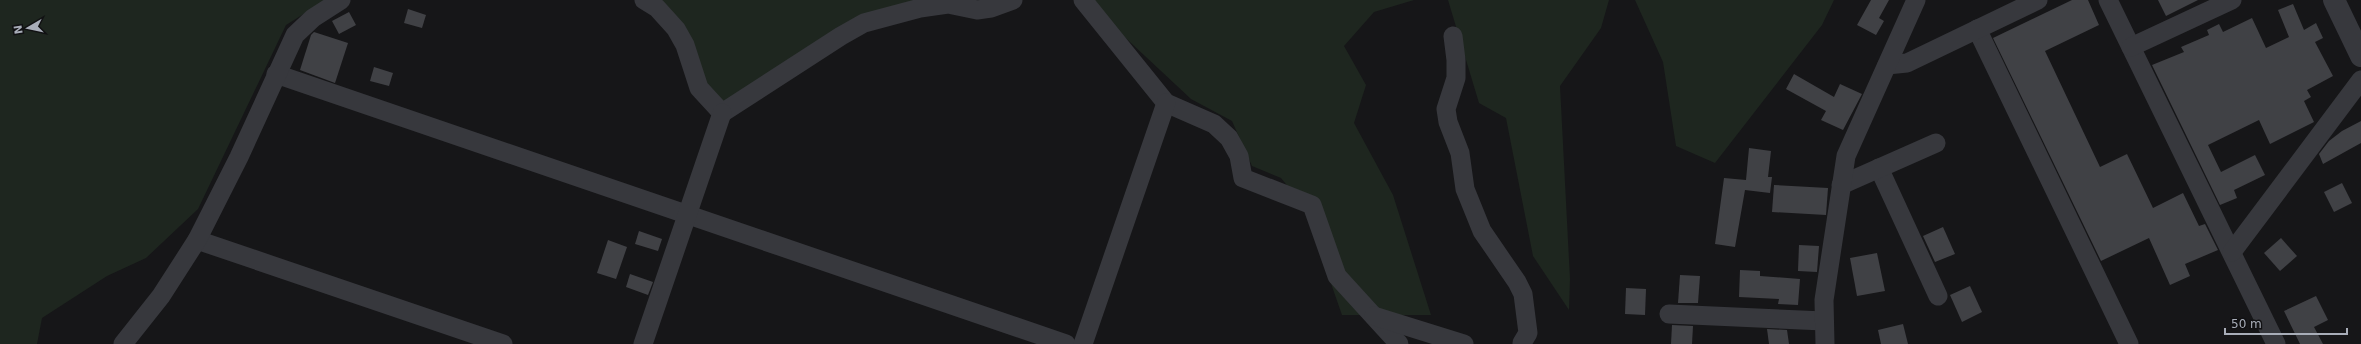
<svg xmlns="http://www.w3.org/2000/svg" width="2361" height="344" font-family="'DejaVu Sans',sans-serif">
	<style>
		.green { fill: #1e261f }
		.building { fill: #404145 }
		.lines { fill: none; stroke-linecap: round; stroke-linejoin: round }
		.minor { stroke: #37383d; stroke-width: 19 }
		.tertiary { stroke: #37383d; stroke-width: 22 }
	</style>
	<rect width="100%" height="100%" fill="#161618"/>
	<g class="green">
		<path d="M0,0H326L286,25L198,209L146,258L107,276L42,318L37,344H0Z"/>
		<path d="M655,0H934L844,25L726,106L703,81Z"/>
		<path d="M1085,0H1414L1374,12L1344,46L1366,85L1354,123L1393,195L1431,315H1342L1304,206L1281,178L1252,166L1232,121L1191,99Z"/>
		<path d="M1448,0H1609L1601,28L1560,86L1570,279L1569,310L1533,256L1506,118L1479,103Z"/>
		<path d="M1635,0H1834L1822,25L1715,163L1676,146L1663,62Z"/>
	</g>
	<g class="building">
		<path d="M1871,0H1889L1879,18L1884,21L1876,35L1857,25Z"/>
		<path d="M2072,0H2088L2099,25L2045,51L2100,167L2127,154L2153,208L2183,193L2199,226L2205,224L2218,250L2185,264L2190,276L2170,285L2149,238L2101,261L1993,38Z"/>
		<path d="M2158,0H2198L2166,16Z"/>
		<path d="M2293,4L2304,30L2316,23L2323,38L2315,42L2333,76L2307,90L2311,97L2304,101L2314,122L2270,144L2259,120L2208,145L2221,172L2255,155L2265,175L2234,190L2237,198L2220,205L2152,65L2184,52L2181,47L2209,35L2207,30L2219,24L2223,32L2252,18L2266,48L2289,37L2278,10Z"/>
		<path d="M408,9L426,15L422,28L404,23Z"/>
		<path d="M349,12L356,25L339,34L332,21Z"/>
		<path d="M314,32L348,43L335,83L300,70L311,35Z"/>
		<path d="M374,67L393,73L389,86L370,81Z"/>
		<path d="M1794,74L1834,97L1840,84L1862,94L1843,130L1821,120L1826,111L1786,89Z"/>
		<path d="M2361,121V143L2323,164L2319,154L2329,141L2342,131Z"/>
		<path d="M1749,148L1771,151L1768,177H1772L1770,193L1745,190L1735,247L1715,244L1724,178L1746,180Z"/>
		<path d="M2342,183L2352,203L2334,212L2324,192Z"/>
		<path d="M1774,185L1828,188L1826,215L1772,212Z"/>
		<path d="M1943,227L1955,254L1935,262L1923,236Z"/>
		<path d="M639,231L662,239L658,251L635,244Z"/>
		<path d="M2281,238L2297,256L2280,271L2264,253Z"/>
		<path d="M608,240L627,247L616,279L597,273Z"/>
		<path d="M1799,245L1819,246L1817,272L1798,271Z"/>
		<path d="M1877,253L1885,291L1857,296L1850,258Z"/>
		<path d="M1740,270L1760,271V276L1800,279L1798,305L1778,304L1779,299L1739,297Z"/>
		<path d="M630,274L653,282L648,295L626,287Z"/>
		<path d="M1680,275L1700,276L1698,303H1678Z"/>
		<path d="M1970,286L1982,312L1962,322L1950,295Z"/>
		<path d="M1626,288L1646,289L1645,315L1625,314Z"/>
		<path d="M2316,296L2328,320L2314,327L2323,344H2300L2284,311Z"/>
		<path d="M1903,324L1908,344H1881L1878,330Z"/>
		<path d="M1672,325L1693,326L1692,344H1671Z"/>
		<path d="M1767,329L1787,330L1789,344H1769Z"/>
	</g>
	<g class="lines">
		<g class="minor">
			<path d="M644,0L657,8L676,29L685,45L699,88L722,113L841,36L864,23L920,8L948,4L977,10L991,8L1013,0"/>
			<path d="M1083,0L1166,103L1214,124L1229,138L1239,156L1243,178L1312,205L1337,276L1399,344"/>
			<path d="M2108,0L2276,344"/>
			<path d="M1977,29L2129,344"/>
			<path d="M1453,36L1456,60V78L1446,109L1448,122L1460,153L1465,189L1482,231L1517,282L1523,294L1528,333L1522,343"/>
			<path d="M2131,47L2232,0"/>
			<path d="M1887,65L1907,63L2038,0"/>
			<path d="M276,74L1066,344"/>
			<path d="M1879,168L1938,296"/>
			<path d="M1841,185L1936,143"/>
			<path d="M197,240L503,344"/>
			<path d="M2232,252L2361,80"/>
			<path d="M1669,314L1824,321"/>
			<path d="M1374,316L1464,344"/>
			<path d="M123,344L161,296L197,240L239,157L295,35L313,18L341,0"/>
			<path d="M643,344L722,113"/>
			<path d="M1083,344L1166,103"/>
			<path d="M1825,344L1824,300L1846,156L1916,0"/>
		</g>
		<path class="tertiary" d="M2334,0L2361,56"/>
	</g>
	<g transform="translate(28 28) rotate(261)" stroke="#111113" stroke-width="3" paint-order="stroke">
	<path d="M0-3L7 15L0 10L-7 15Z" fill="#a8adb8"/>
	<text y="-6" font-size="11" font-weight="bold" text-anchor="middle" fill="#a8adb8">N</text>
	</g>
	<path d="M2225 328v6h122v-6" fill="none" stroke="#a8adb8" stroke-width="2"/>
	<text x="2231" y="328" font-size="12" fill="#a8adb8" stroke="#111113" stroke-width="3" paint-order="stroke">50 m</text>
</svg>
